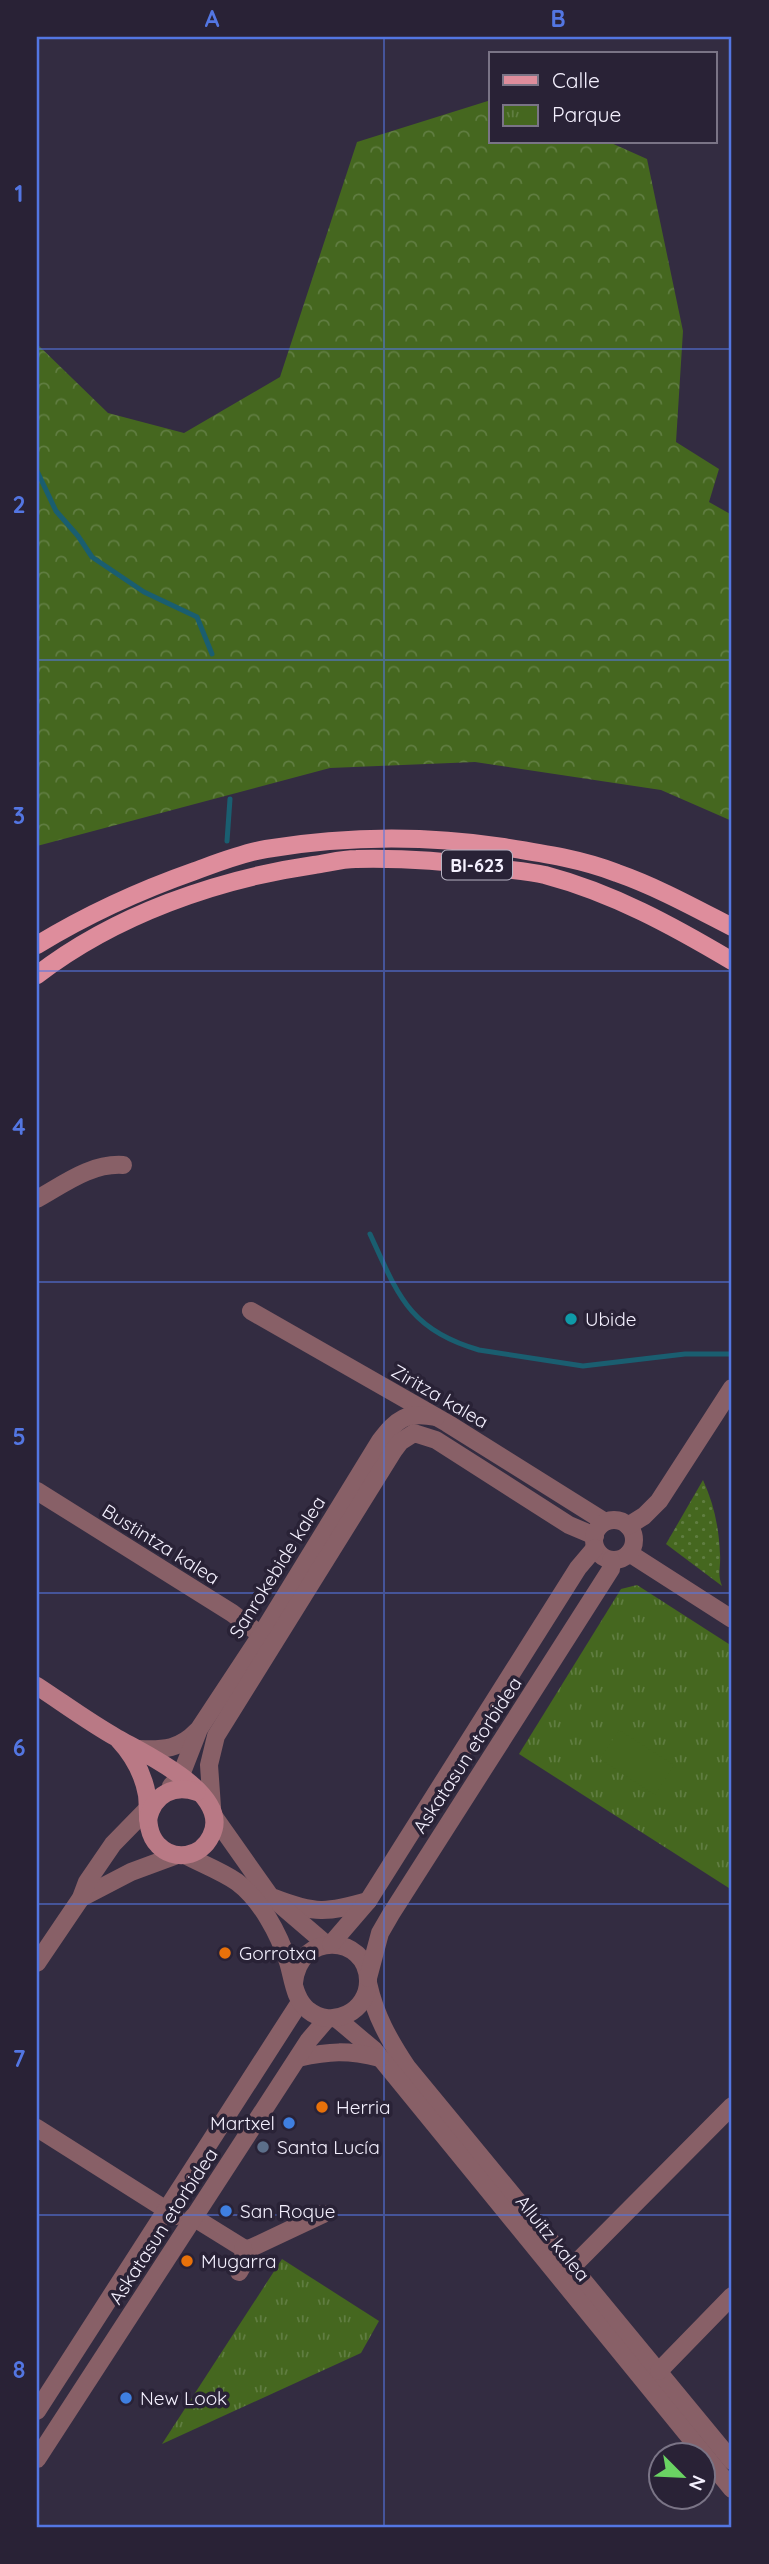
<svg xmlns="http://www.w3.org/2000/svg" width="769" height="2564" font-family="Quicksand,sans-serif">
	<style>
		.grass { fill: url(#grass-dots) }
		.forest { fill: url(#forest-crowns) }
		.park { fill: url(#park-tufts) }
		.pitch { fill: #45671f }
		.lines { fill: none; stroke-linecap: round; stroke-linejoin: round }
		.stream { stroke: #1a5e70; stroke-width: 5 }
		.minor { stroke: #886067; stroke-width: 18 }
		.tertiary { stroke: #886067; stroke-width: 18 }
		.secondary { stroke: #b97985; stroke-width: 18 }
		.primary { stroke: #de8d9c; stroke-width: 18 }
		.grid { fill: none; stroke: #5376e2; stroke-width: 2; stroke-opacity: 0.55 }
		.culture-dot { fill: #0f9aa8; stroke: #292236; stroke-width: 2.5 }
		.food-dot { fill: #e8710a; stroke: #292236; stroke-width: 2.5 }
		.shop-dot { fill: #3f7fe0; stroke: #292236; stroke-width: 2.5 }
		.service-dot { fill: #5c6f8a; stroke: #292236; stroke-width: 2.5 }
		.labels { text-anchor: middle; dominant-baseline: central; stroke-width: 7; stroke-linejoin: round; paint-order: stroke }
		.shield { fill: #292236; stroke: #b7b2c2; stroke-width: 2 }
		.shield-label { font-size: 18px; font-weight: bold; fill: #f4f0fe }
		.poi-label { font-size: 19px; fill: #f4f0fe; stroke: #292236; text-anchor: start }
		.street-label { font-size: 19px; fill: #f4f0fe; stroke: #292236 }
		.neatline { fill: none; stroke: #5376e2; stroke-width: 2.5 }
		.grid-label { font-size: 23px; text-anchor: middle; font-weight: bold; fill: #5376e2 }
	</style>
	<defs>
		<pattern id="grass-dots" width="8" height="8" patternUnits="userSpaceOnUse" patternTransform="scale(1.75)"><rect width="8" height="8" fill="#45671f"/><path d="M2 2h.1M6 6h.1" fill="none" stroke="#607d41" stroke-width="1.8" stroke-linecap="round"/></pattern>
		<pattern id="forest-crowns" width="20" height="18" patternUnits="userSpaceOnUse" patternTransform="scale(1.75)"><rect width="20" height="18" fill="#45671f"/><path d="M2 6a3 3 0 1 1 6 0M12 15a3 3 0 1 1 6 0" fill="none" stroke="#607d41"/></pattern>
		<pattern id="park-tufts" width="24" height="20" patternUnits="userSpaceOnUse" patternTransform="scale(1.75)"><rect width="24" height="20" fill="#45671f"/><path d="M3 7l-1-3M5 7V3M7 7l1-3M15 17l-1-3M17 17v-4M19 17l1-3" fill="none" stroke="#607d41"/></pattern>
	</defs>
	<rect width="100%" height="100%" fill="#332c41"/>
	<path class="grass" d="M703,1480C714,1504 719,1528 720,1554C721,1567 717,1574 722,1586L666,1544Z"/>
	<path class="forest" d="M491,100V142H609L647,159L683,331L676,442L719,469L709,502L732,515V821L661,790L475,762L330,768L37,846V344L108,413L184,433L280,377L357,142Z"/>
	<g class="park">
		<path d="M637,1585L732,1646V1890L519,1754L621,1589Z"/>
		<path d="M282,2259L379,2321L361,2353L162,2444Z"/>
	</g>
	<path class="pitch" d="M619,1730L674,1765L655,1795L600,1759Z"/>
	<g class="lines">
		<g class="stream">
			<path d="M37,471L56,511L78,536L92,557L144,592L197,617L212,654"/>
			<path d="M227,841L230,799"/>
			<path d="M370,1234C398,1295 409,1330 479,1350L583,1366L685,1354H732"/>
		</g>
		<g class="minor">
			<path d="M37,1199C64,1184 91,1163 123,1165"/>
			<path d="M251,1311L447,1423L605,1522"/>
			<path d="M37,1491L232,1613L261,1635"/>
			<path d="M629,1553L732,1619"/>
			<path d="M140,1749C164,1750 180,1749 197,1731"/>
			<path d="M171,1786L181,1775L199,1729L261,1635L380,1441C397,1419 406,1411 436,1417"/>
			<path d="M212,1807L209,1765L216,1736L394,1450L400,1442L414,1433L436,1440L569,1525L595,1536"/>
			<path d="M81,1898L131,1872L177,1855"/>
			<path d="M274,1898C315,1914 327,1913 368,1901"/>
			<path d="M37,1963L81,1898L87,1882L113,1844L156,1800"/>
			<path d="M368,1983C375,2015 389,2040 407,2067L732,2461"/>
			<path d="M336,2018L374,2050L732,2489"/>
			<path d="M298,2058C330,2051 347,2050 380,2058"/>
			<path d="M37,2128L176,2216"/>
			<path d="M193,2217L243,2248L249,2249L323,2214"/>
			<path d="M571,2268L732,2106"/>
			<path d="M239,2272L244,2263L243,2248"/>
			<path d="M659,2371L732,2296"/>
			<path d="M37,2411L300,2002"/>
			<path d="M37,2459L309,2040L327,2019"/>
		</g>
		<g class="tertiary">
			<circle cx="614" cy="1540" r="20"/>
			<path d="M628,1526L644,1516L659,1501L732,1388"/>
			<path d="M215,1818L270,1896L326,1944"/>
			<path d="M185,1855C202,1864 221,1871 237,1882C261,1900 279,1934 288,1962C293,1978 294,1999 308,2010C332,2030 369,2011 368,1980C367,1935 299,1930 294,1983"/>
			<path d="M331,1944L368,1901L578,1568L595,1548"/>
			<path d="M368,1978L380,1933L391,1914L611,1569V1560"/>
		</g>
		<g class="secondary">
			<path d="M37,1686C63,1703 90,1723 117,1738C145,1754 233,1794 211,1836C201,1857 174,1862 158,1845C145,1832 149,1812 147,1795C143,1772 133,1755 118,1739"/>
			<path d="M148,1819C154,1794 174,1784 197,1792"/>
		</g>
		<g class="primary">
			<path d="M37,945C88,914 138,891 195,871C217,863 242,853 266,849C345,836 424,835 503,847C541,853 581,859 617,873C657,887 695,908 732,927"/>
			<path d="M37,975C115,915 217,879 314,865C328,863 342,859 356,859C400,858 445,861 488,867C507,870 527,871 545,875C613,893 673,926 732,961"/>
		</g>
	</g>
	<path class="grid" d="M384,37V2527M37,349H732M37,660H732M37,971H732M37,1282H732M37,1593H732M37,1904H732M37,2215H732"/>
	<circle class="culture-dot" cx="571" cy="1319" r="7"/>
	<g class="food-dot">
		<circle cx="225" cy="1953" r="7"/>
		<circle cx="322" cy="2107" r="7"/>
		<circle cx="187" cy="2261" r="7"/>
	</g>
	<g class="shop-dot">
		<circle cx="289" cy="2123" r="7"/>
		<circle cx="226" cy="2211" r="7"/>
		<circle cx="126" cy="2398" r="7"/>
	</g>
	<circle class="service-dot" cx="263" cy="2147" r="7"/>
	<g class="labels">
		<rect class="shield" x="442" y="850.5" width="70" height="29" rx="5"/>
		<g class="shield-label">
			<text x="477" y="865">BI-623</text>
		</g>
		<g class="poi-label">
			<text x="585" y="1319">Ubide</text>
			<text x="239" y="1953">Gorrotxa</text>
			<text x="336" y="2107">Herria</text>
			<text x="275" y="2123" text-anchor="end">Martxel</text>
			<text x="277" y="2147">Santa Lucía</text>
			<text x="240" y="2211">San Roque</text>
			<text x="201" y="2261">Mugarra</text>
			<text x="140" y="2398">New Look</text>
		</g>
		<g class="street-label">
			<text transform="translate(440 1396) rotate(30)">Ziritza kalea</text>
			<text transform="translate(161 1544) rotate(32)">Bustintza kalea</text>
			<text transform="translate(277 1567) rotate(-58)">Sanrokebide kalea</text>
			<text transform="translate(467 1755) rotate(-57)">Askatasun etorbidea</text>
			<text transform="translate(163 2226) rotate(-57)">Askatasun etorbidea</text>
			<text transform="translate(553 2238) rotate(51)">Alluitz kalea</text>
		</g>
	</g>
	<rect width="769" height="2564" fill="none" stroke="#292236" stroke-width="77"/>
	<rect x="489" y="52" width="228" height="91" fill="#292236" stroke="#7a7486" stroke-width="2"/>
	<rect x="503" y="75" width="35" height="10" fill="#de8d9c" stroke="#7a7486" stroke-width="2"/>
	<text x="552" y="88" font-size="21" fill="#f4f0fe">Calle</text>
	<rect x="503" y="105" width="35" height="21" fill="url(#park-tufts)" stroke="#7a7486" stroke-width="2"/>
	<text x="552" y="122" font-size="21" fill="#f4f0fe">Parque</text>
	<g transform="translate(682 2476) rotate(114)"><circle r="33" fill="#292236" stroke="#7a7486" stroke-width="2"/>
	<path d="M0-5L12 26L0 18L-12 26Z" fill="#6ad363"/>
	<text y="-10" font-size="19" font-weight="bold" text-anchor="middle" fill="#f4f0fe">N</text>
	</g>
	<rect x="38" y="38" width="692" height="2488" class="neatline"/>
	<g class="grid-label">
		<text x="212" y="27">A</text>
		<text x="558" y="27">B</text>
		<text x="19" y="202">1</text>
		<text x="19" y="513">2</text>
		<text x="19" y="824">3</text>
		<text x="19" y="1135">4</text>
		<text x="19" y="1445">5</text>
		<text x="19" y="1756">6</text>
		<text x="19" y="2067">7</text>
		<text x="19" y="2378">8</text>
	</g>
</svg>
